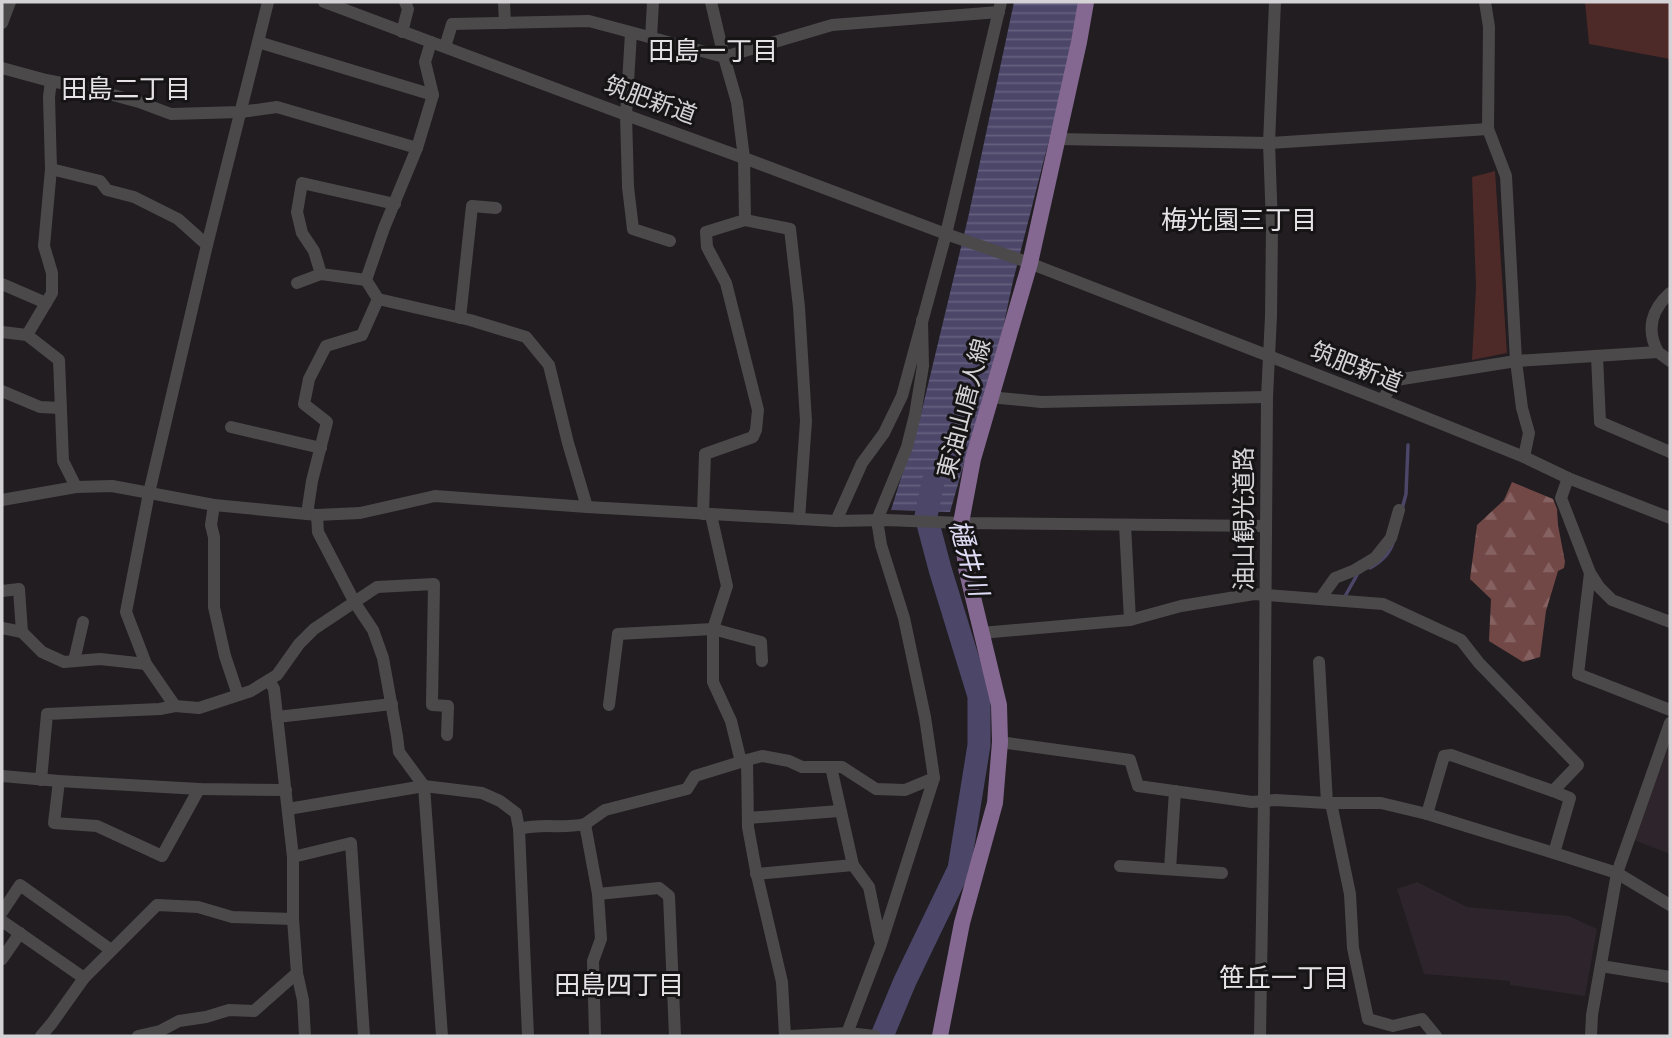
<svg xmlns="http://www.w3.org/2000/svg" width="1672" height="1038" font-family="'Alegreya Sans','Noto Sans JP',sans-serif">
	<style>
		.built { fill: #2d252b }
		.forest { fill: url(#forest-firs) }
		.green { fill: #4d2928 }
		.water { fill: url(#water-rules) }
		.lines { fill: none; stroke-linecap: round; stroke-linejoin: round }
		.stream { stroke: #4c4669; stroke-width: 3.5 }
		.river { stroke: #4c4669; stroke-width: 23 }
		.minor { stroke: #4c494b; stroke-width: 12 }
		.major { stroke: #846892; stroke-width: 16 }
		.labels { text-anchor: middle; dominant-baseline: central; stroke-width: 6; stroke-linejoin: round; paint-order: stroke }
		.street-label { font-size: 24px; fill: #d4d2d4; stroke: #171416 }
		.neighbourhood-label { font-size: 26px; fill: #e6e2e5; stroke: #171416 }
		.water-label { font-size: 26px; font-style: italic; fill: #e0ddf7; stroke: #171416 }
	</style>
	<defs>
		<pattern id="forest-firs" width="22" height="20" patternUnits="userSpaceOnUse" patternTransform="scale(1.75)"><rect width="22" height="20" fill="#724847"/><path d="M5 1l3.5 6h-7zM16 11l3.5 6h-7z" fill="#856261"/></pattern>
		<pattern id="water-rules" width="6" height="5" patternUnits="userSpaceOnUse" patternTransform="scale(1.75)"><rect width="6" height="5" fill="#4c4669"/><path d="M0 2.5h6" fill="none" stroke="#65607e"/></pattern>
	</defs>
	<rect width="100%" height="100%" fill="#211d20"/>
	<g class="built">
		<path d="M1670,743V854L1634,840Z"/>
		<path d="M1417,882L1467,907L1569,916L1597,929L1585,996L1510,985V981L1424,974L1397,889Z"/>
	</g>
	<path class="forest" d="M1512,482L1553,499L1557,509L1558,525L1565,562L1564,568L1558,571L1546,611L1540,657L1523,662L1489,641L1491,599L1470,579L1477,525L1504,500Z"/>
	<g class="green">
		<path d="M1585,2H1670V59L1589,44Z"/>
		<path d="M1495,171L1507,353L1472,360L1476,287L1472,177Z"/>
	</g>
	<path class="water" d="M1014,2H1079L1061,93L1013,281L1003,328L950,512L891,510L921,414L968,218Z"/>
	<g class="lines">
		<g class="stream">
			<path d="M1402,509L1406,494L1408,445"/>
			<path d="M1370,568C1381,562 1389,555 1393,543"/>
			<path d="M1344,598L1357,575"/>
		</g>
		<path class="river" d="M882,1036L905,981L959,869L979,745V696L940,569L926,516L933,482"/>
		<g class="minor">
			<path d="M268,2L207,245L149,493L126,612L146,664L175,706L199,708L251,691L277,675L299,644L314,629L377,587L434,584L432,705L448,706L447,735"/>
			<path d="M324,2L626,115L744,158L946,234L1024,261L1382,400L1524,457L1568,478L1670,518"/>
			<path d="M504,2L505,23"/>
			<path d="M711,2L724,57L737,102L744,158L745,220L790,229L799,307L806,421L799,519"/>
			<path d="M1485,2L1489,27L1488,129L1506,176L1516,361L1522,408L1529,433L1524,457"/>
			<path d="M2,23L10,2"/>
			<path d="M402,32L408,9L405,2"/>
			<path d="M631,33L626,115L628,187L633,229L670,241"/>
			<path d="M651,38L653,2"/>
			<path d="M258,42L433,95"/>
			<path d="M431,42L425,62L433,95L417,148L384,228L366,280L378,299L470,320L526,337L549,365L568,443L587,507"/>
			<path d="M445,47L452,24L589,21L724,57L832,25L999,12"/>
			<path d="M2,68L46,80L87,88L139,102L171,114L241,112L277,107L417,148"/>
			<path d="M51,81L49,97L51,169L44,246L52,273V293L27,335L59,360L63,461L76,487"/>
			<path d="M1057,139L1269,143L1488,129"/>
			<path d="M51,169L100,181L107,190L134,197L178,219L207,245"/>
			<path d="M366,280L321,274L314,251L302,233L297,212L302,183L395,204"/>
			<path d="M297,283L321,274"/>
			<path d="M2,284L46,303"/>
			<path d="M460,318L472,206L496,208"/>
			<path d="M2,332L27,335"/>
			<path d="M1658,352C1646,330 1651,310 1670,293"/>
			<path d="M1597,356L1600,422L1670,452"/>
			<path d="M2,391L40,407L61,408"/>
			<path d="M991,395L1000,398L1041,402L1267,397"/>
			<path d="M1382,400L1396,380L1516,361L1658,352L1670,361"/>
			<path d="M231,427L321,448"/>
			<path d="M1568,478L1561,498L1590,573L1599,587L1612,600L1670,622"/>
			<path d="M2,500L76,487L112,486L214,505L317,515L360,513L435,496L587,507L836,521L886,520L961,523L1265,526"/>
			<path d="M214,505L211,525L214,537V607L225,656L238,695"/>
			<path d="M307,514L312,481L327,422L304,404L309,379L326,346L362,335L378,299"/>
			<path d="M703,514L705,454L753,437L756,430L758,410L726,283L707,247L706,232L745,220"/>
			<path d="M317,515L318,532L355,603L373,630L383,658L397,736L399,752L424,786L442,1036"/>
			<path d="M711,515L727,586L713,629V682L731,721L741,762"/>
			<path d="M836,521L862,463L884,433L902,396L946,234L1001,2"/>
			<path d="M1125,525L1130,620"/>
			<path d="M1590,573L1578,674L1670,710"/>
			<path d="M2,591L19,589L22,632L2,628"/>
			<path d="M1320,599L1335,578L1355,570L1375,558L1391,538L1399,510"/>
			<path d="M22,632L42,652L64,662L100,659L146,664"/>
			<path d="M981,633L1130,620L1181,606L1254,594L1383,604L1461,640L1479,663L1578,765L1553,791L1570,798L1554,853L1617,873L1670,905"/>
			<path d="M74,661L83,622"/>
			<path d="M1319,662L1327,803"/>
			<path d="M269,680L274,689L293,857V919L297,973L303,1000L305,1036"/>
			<path d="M609,705L618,634L713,629L761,642L762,661"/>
			<path d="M277,717L392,704"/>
			<path d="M1000,742L1130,760L1138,786L1252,802L1275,800L1327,803H1381L1427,814L1554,853"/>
			<path d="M747,760L762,756L789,761L802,767H842L876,789L905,790L934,778"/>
			<path d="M831,767L853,865L869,887L880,940"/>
			<path d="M2,776L59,781L199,789L286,790"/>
			<path d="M41,780L47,714L160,709L175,706"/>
			<path d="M59,781L54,823L97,826L162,856L199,789"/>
			<path d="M1331,803L1350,894L1353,948L1368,1019L1393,1026L1422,1019L1436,1036"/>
			<path d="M288,809L424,786L482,793L500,801L516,813L519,829L528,1036"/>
			<path d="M1427,814L1444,756L1451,755L1553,791"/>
			<path d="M748,818L839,811"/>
			<path d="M585,824L605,810L687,789L695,776L747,760L748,827L756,871L782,982L785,1036"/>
			<path d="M519,829C542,823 562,829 585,824L598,894L659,888L669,896L675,1036"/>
			<path d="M293,857L351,843L364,1036"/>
			<path d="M1120,866L1222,873"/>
			<path d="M1170,869L1175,791"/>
			<path d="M756,874L853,865"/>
			<path d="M2,912L20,885L111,950"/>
			<path d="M2,921L84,978"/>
			<path d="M2,959L20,933"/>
			<path d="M1601,966L1670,977"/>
			<path d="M41,1036L52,1023L84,978L157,905L198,907L232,917L293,919"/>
			<path d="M138,1036L160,1031L179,1021L206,1017L229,1010L254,1011L297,973"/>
			<path d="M595,1036L593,961L601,939L598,894"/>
			<path d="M791,1036L848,1033L875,1036"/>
			<path d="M846,1036L881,944L934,778L925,717L904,618L881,545L877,520L907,447L915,415L923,366L922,320"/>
			<path d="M1260,1036L1264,801L1267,397L1271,316L1272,226L1269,143L1275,2"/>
			<path d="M1591,1036L1592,1015L1617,873L1670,723"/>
		</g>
		<path class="major" d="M940,1036L962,923L995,803L1000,742L999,705L966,568L961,523L973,459L1030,263L1079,42L1086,2"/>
	</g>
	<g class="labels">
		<g class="street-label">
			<text transform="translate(650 101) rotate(20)">筑肥新道</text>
			<text transform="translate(1356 368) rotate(21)">筑肥新道</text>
			<text transform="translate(965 409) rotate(-75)">東油山唐人線</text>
			<text transform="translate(1245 519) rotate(-90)">油山観光道路</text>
		</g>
		<g class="neighbourhood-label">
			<text x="713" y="52">田島一丁目</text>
			<text x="126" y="90">田島二丁目</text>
			<text x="1239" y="221">梅光園三丁目</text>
			<text x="1284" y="979">笹丘一丁目</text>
			<text x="619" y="986">田島四丁目</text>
		</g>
		<g class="water-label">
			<text transform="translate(968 558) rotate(74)">樋井川</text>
		</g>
	</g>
	<rect width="1672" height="1038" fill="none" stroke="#d4d2d4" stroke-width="7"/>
</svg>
